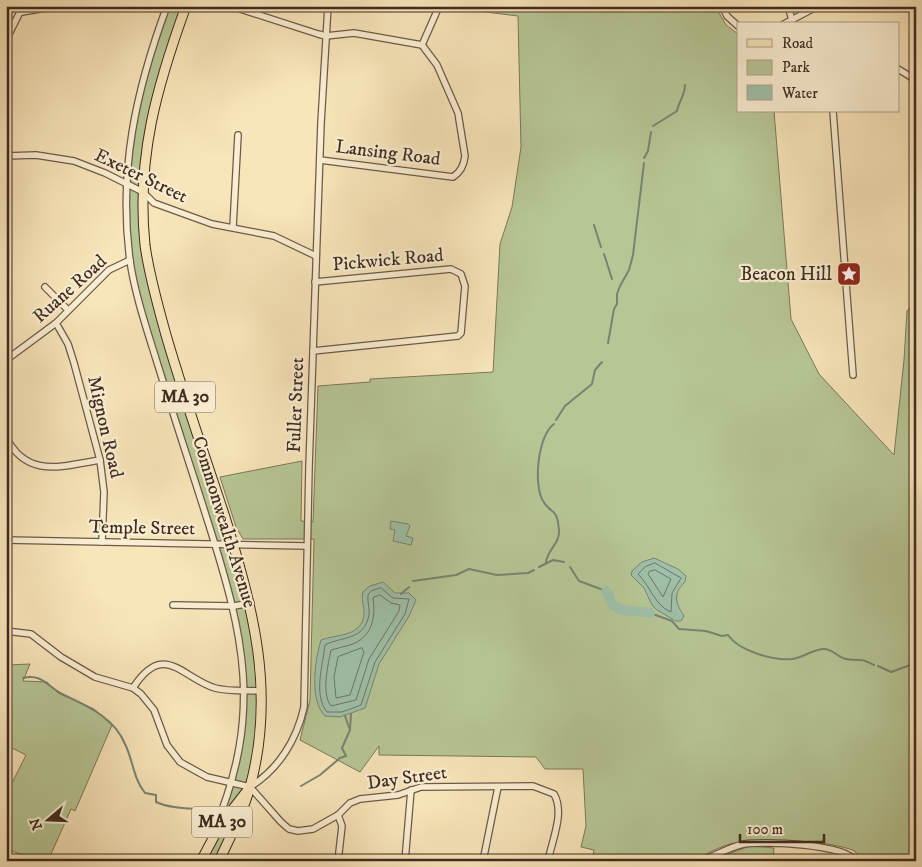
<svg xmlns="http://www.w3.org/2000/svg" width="922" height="867" font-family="'IM FELL DW Pica',serif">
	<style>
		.green { fill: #b7c695; stroke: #7a785b }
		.water { fill: #9fc0a9; stroke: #788473 }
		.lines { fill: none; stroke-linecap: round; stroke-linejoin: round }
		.shore { stroke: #6e7665; stroke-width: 1 }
		.stream { stroke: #788473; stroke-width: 2 }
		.river { stroke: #9fc0a9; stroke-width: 10 }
		.street-casing { stroke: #6c5a47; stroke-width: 8 }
		.primary-casing { stroke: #3e2b21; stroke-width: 11 }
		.street { stroke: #faeed2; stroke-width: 5.5 }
		.primary { stroke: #f8e5ba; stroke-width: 9 }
		.labels { text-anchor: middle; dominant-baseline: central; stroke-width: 4.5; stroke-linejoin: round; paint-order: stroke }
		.shield { fill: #faeed2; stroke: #766656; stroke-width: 1 }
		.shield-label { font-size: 18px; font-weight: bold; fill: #3e2b21 }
		.street-label { font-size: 19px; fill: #3e2b21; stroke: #faeed2 }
		.poi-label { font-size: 19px; fill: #3e2b21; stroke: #faeed2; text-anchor: end }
	</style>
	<rect width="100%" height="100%" fill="#f8e5ba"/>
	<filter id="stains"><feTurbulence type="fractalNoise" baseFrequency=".004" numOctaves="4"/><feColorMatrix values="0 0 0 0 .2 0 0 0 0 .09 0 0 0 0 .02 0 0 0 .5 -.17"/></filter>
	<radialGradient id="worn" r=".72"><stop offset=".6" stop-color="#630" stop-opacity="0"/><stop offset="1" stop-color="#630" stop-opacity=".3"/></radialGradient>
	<g class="green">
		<path d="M167,6H186L172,44L144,170L149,267L246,585L261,674L254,771L219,861H200L225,805L242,731L240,637L134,281L126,184L142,84Z"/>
		<path d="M461,6H715L726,25L738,34V111H774L791,319L819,374L894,455L904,360L907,311L916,300V861H860L855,851C829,840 758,837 730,844C715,848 699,860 683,861C653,863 622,861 592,861L594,850L581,847L586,826L583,769H545L536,757L379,755V746L360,772L300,740L310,700L314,539H243L236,527L220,477L302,461L301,521L313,522L318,386L370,382V379L493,372L500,244L512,207L521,147L518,16L461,9Z"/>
		<path d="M30,664L23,681L47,682L58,693L94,709L112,725L75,811L71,809L48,861H41L6,849V780L12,783L26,755L6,745V665Z"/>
		<path d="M750,846L774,848L773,861H710Z"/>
	</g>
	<g class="water">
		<path d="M391,521L408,524L410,526L406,536L413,538L411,545L393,541L395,530L390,529Z"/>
		<path d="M654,558L678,569L686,576L685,582C672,594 676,604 684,616L681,621H676L657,610L652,605L644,588L631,575L632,571L642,562Z"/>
		<path d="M383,582L395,593H409L416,600L409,616L379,664L365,708L340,717L325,716C309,700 315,660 321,640C337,634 364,637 364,612C364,605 361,599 363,592L370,586Z"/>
	</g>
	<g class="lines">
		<g class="shore">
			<path d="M655,563L681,578L672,593L671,612C655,606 651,587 638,574L645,567Z"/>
			<path d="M655,570L671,579L663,597L648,574L649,572Z"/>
			<path d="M381,588L393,598L409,599L405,614L375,662L361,705L342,712H327C313,694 323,665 325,645C342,636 364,641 369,615C370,608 367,602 368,595L371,591Z"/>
			<path d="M380,595L391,603L400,605L399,611L369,659L356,700L331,706C321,693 328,665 331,650C337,648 344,647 350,645C372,638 376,618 373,598Z"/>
			<path d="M362,648L364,652L350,695L336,698L334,677L338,657Z"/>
		</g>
		<g class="stream">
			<path d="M653,126L677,111C679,101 685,95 685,85"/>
			<path d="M644,158L648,151L651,132"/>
			<path d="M594,225L601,247"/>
			<path d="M604,254L612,279"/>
			<path d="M608,343L614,309L617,304V294L620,286L629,270L633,255L644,163"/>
			<path d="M556,420L565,406L592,384L595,370L602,362"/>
			<path d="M546,562C547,550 560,544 559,530C557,506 551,515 543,501C533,484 538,435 554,424"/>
			<path d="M539,567L553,560L564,562"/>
			<path d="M570,567L579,581L606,591"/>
			<path d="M413,581L456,575L469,569L497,575L528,573L534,570"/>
			<path d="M401,594L409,587"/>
			<path d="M650,613L672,621L679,629L706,631L722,636L728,635C739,651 774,661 792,659C803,658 813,649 824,649C831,649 835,654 841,657C846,661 854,659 860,660C865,660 870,663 874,665"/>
			<path d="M878,666L891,672L916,663"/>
			<path d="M23,678C43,673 48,688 64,695C87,706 114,717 125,744C133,760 133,778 145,793L156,795V802C171,809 192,808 210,810"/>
			<path d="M345,716L350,730"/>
			<path d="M301,786L320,775L340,758L346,756L342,748L350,730L351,714"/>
		</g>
		<path class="river" d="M606,591C610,595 609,597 611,602C618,614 640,610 650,613"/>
		<defs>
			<g id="street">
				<path d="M167,6C136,90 118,170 130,261C135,294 146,327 156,359C173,414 191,468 208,522C244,636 263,712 215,828"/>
				<path d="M231,6L318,34L326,36L354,33L422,45L437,65L458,113L465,156C464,165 461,172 453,177L320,160"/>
				<path d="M722,6L727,16L738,26"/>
				<path d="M788,6L792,20"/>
				<path d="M22,12L57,6"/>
				<path d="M784,24L818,6"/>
				<path d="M6,40L23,6"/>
				<path d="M422,45L437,11"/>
				<path d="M898,69L916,80"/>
				<path d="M833,111L853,375"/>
				<path d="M6,156L36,155L74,161L105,173L143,192L154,203L212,224L274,236L316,256"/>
				<path d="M233,227L238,135"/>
				<path d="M45,287L67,309"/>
				<path d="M56,323L68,344L74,363L100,460L104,492L102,542"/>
				<path d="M313,351L458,336L461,333L465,286L461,274L451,269L315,282"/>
				<path d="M6,360L56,323L109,270L130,260"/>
				<path d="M6,437C27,479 62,466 100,460"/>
				<path d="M6,540L307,546"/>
				<path d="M173,605L234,606L251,603"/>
				<path d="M6,631L31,634L61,657L95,677L133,688L141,694L154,710L167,745L180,762L207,777L250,787"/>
				<path d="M133,688C164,640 182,678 215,688C230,692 246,690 261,691"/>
				<path d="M250,787C279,769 297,739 304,707L309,467L321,123L328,6"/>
				<path d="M250,787L281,822L289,829L298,831L313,829L338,815L350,803L360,799L398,795L421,787L533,786L554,794C565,813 552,840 548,861"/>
				<path d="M338,815L342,826L338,861"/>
				<path d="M405,861L411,790"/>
				<path d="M483,861L498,787"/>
				<path d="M701,861C715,856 729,847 744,844C763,841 847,844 855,861"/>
			</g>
			<g id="primary">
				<path d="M186,6C157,86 136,158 145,245C149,275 158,306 166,335C184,397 205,457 225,517C253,609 276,692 250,787C243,813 230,837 219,861"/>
				<path d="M6,858L13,861"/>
				<path d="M201,861L219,827L247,791"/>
			</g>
		</defs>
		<use href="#street" class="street-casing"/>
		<use href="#primary" class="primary-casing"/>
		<use href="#street" class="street"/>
		<use href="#primary" class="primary"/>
	</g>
	<defs>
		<symbol id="sight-square" viewBox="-11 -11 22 22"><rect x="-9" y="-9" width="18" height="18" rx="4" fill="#8f2418" stroke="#faeed2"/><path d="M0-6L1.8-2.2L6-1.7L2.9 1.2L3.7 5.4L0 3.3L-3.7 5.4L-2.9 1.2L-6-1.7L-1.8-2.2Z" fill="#fff"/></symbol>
	</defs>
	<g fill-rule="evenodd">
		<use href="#sight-square" x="835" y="260" width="28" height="28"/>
	</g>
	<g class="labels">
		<g class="shield">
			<rect x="155" y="381.5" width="60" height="31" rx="4"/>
			<rect x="192" y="806.5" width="60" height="31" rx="4"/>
		</g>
		<g class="shield-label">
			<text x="185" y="397">MA 30</text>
			<text x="222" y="822">MA 30</text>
		</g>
		<g class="street-label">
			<text transform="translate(388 153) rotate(7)">Lansing Road</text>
			<text transform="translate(141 176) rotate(26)">Exeter Street</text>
			<text transform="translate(388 260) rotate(-5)">Pickwick Road</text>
			<text transform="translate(70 289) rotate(-42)">Ruane Road</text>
			<text transform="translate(296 405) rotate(-88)">Fuller Street</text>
			<text transform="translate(105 427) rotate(77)">Mignon Road</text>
			<text transform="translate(224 522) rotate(73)">Commonwealth Avenue</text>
			<text transform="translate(142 528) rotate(1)">Temple Street</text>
			<text transform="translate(407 778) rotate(-8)">Day Street</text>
		</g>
		<g class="poi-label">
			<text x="832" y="274">Beacon Hill</text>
		</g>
	</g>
	<rect width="922" height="867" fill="none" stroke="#f8e5ba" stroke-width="25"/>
	<rect x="8" y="8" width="907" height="852" fill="none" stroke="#3e2b21" stroke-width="2.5"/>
	<rect x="12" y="12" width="897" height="842" fill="none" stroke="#3e2b21"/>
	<rect x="737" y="22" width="162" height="90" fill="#faeed2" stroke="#afa08b"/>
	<rect x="747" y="39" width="25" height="8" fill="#f8e5ba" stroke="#afa08b"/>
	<text x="782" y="48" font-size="15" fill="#3e2b21">Road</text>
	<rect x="747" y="60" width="25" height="15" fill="#b7c695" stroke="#afa08b"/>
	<text x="782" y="72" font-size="15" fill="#3e2b21">Park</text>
	<rect x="747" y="85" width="25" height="15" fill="#9fc0a9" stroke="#afa08b"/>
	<text x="782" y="98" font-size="15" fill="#3e2b21">Water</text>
	<g transform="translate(48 820) rotate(251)" stroke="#faeed2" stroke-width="4" paint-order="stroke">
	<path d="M0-4L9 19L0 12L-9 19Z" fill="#3e2b21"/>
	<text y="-8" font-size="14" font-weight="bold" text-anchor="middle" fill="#3e2b21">N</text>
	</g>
	<path d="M740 834v8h84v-8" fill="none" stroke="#3e2b21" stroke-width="2.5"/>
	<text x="747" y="834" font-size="15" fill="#3e2b21" stroke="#faeed2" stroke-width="4" paint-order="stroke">100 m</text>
	<rect width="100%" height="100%" filter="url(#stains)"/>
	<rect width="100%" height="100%" fill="url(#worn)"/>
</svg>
